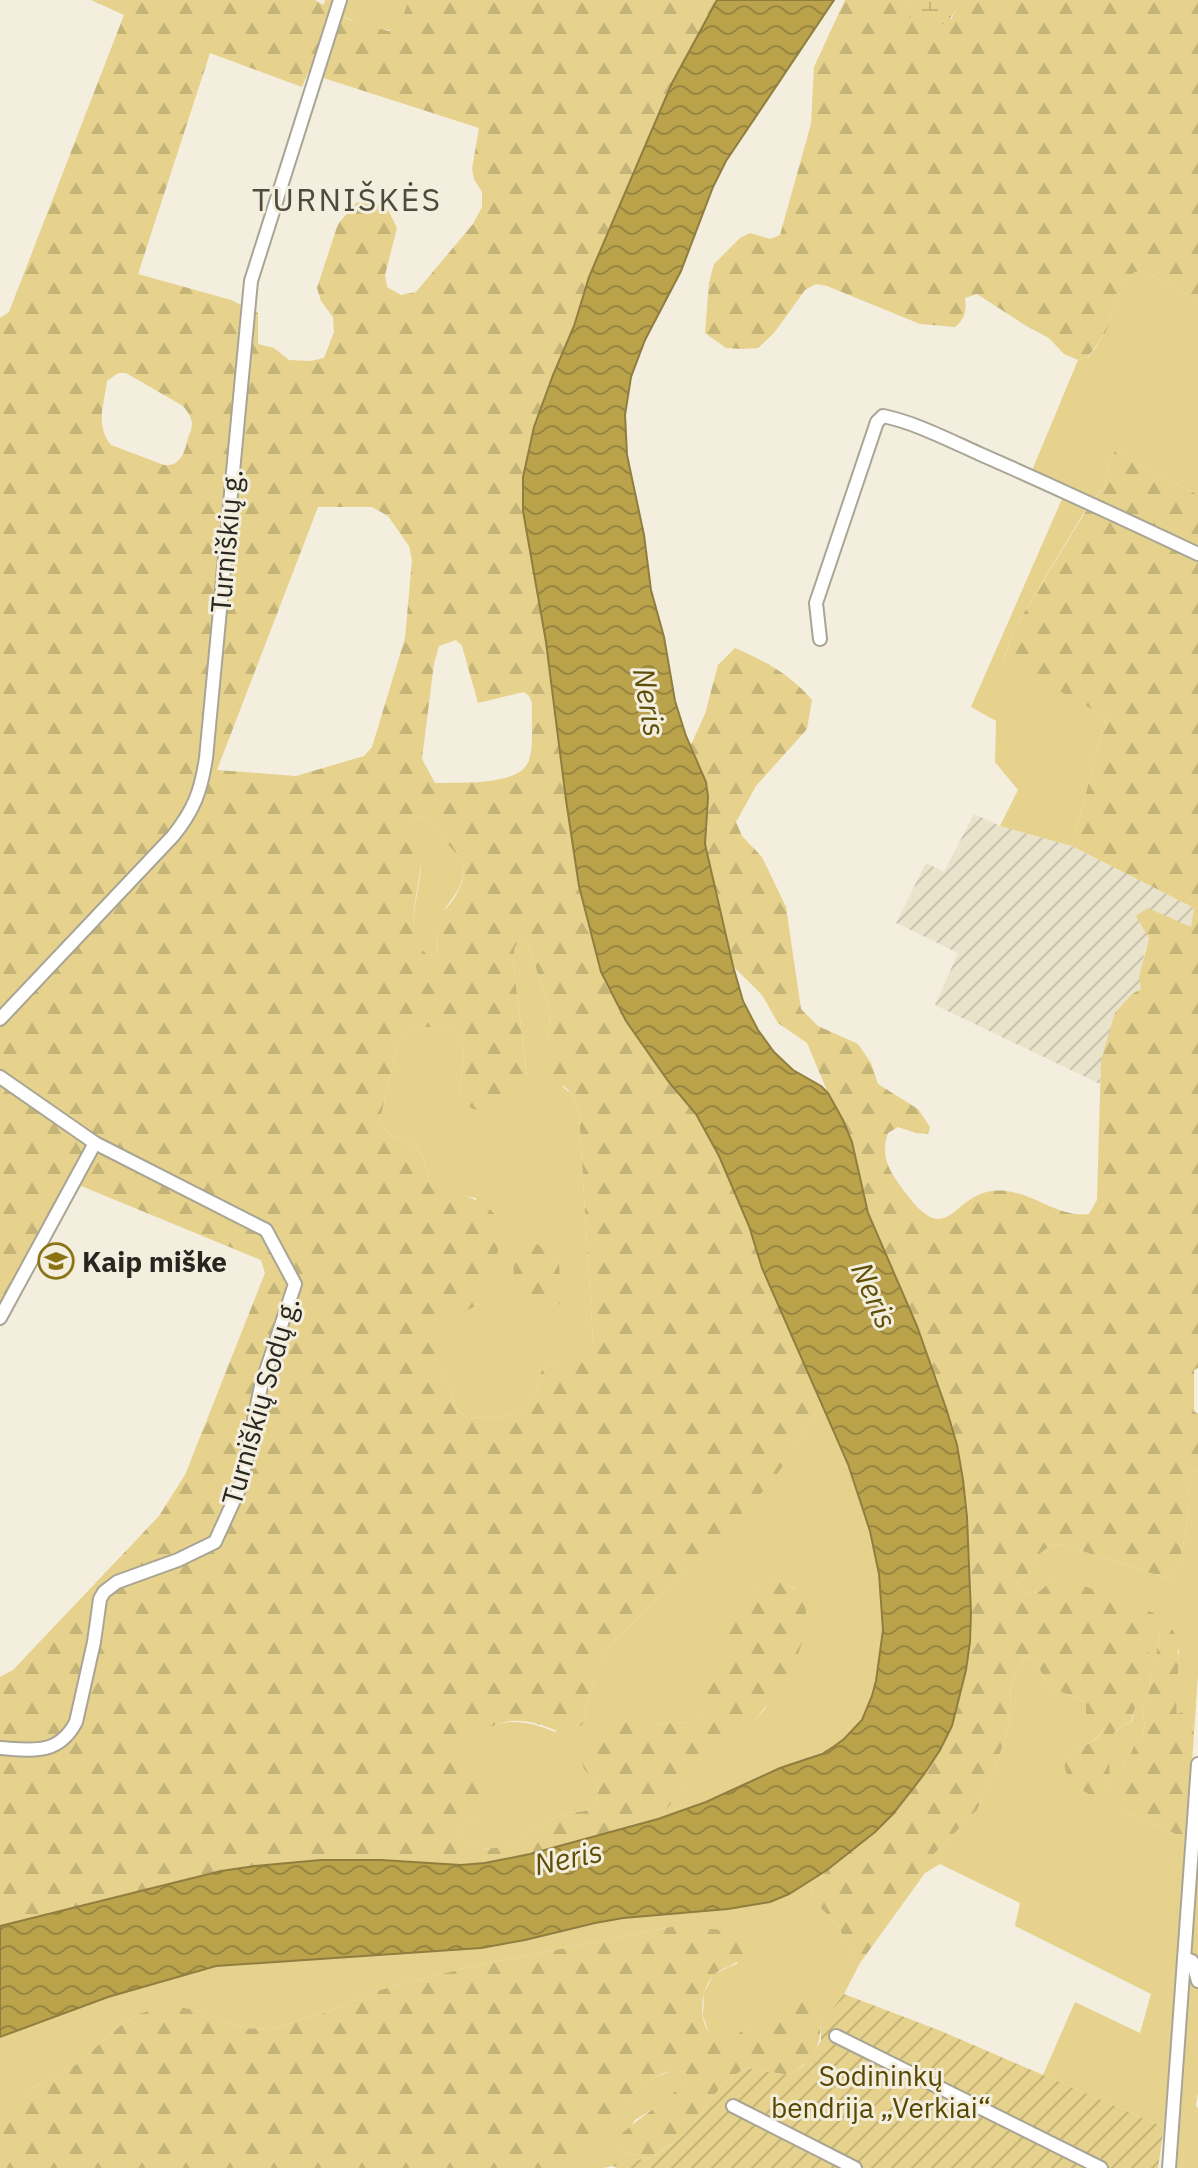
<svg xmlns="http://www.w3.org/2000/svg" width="1198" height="2168" font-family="'IBM Plex Sans',sans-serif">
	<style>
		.built { fill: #eae3cc }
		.industrial { fill: url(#industrial-furrows) }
		.grass { fill: #e6d28c; fill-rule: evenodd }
		.forest { fill: url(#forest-firs); fill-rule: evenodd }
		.wetland { fill: url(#wetland-marsh) }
		.garden { fill: url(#garden-furrows) }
		.water { fill: url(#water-waves); stroke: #8f7e3f; stroke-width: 2 }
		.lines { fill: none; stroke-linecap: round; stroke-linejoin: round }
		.minor-casing { stroke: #a9a595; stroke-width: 16 }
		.minor { stroke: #fff; stroke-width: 12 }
		.labels { text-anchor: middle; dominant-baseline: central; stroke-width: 6; stroke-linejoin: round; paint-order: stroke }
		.street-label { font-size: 28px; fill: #282620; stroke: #f3eedd }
		.poi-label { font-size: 28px; font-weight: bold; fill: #282620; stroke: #f3eedd; text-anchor: start }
		.park-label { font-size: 28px; fill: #574700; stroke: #f3eedd }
		.water-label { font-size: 30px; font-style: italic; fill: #5e4e07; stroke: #f3eedd }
		.quarter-label { font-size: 32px; letter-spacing: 2px; fill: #4e4a3c; stroke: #f3eedd }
	</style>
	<defs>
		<pattern id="industrial-furrows" width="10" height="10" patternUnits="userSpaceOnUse" patternTransform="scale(2)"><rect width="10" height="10" fill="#eae3cc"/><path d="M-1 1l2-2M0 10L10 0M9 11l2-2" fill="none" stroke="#c9c3af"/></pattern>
		<pattern id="forest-firs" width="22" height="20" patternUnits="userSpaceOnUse" patternTransform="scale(2)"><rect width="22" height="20" fill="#e6d28c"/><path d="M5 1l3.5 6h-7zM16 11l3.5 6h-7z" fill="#c5b478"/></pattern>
		<pattern id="wetland-marsh" width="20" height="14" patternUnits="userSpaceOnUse" patternTransform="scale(2)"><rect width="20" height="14" fill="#e6d28c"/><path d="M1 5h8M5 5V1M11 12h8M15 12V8" fill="none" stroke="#c5b478"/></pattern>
		<pattern id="garden-furrows" width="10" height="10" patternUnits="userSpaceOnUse" patternTransform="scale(2)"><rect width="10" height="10" fill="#e6d28c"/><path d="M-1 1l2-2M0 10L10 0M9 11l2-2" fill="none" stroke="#c5b478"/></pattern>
		<pattern id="water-waves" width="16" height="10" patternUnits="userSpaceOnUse" patternTransform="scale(2)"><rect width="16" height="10" fill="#bba34c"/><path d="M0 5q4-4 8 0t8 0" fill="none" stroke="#98853f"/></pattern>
	</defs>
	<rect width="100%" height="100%" fill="#f3eedd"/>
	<path class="built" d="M47,1243L77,1257L66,1280L36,1266Z"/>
	<path class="industrial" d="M974,814L1000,826L1072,846L1194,908L1191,927L1175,921L1149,938L1144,953L1141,989L1132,994L1101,1060L1100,1084L935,1005L958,953L896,923L926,863L944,872Z"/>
	<g class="grass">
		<path d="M325,0H409C407,9 403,23 395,28C382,37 335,13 323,6Z"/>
		<path d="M1144,271L1198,301V495L1115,451L1109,461L1105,486L1086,509L1013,631L1004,659L1106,717L1072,846L1000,826L1018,790L995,762L996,721L971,707L1066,490L1031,473L1078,360L1089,357L1106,332L1124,280L1135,272Z"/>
		<path d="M419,817L425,818L464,863C465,894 445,900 437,925C433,936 441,944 435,955L429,956C399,933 423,890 421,859C420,844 406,829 419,817Z"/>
		<path d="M520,940L525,941L529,946L549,1010L550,1028L548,1043L564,1088L572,1094L579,1114L593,1342C585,1360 560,1357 545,1368C537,1374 539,1382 537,1391C528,1421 492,1416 467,1418L456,1408L439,1364V1327L446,1319L479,1304L476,1198C465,1196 447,1195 438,1190C424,1181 428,1161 419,1150C407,1134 389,1143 380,1120L399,1039C421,1025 436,1022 459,1035L464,1053L459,1098L527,1077L513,961L515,947ZM534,1240L548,1257L559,1262L560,1303Z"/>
		<path d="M821,1401C859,1484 896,1578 878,1671C874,1696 866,1719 847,1736C827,1755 801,1759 776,1770C737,1787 699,1806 658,1819L672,1802L765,1709L795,1588L778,1580L755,1587L700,1714L690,1722L653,1724L629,1719L584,1769L598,1786C597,1795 597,1804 589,1809C583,1813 572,1811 565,1814C532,1826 492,1872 458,1833L460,1827L477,1817L465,1769L460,1761C481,1718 514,1714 555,1732L587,1718L584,1711L607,1648L685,1573L798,1446Z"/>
		<path d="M1188,1470L1198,1471V1675L1194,1733L1188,1711L1177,1714L1175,1698L1179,1650L1160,1633L1156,1656L1151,1670L1150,1689L1141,1708L1145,1725L1142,1736L1135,1742L1131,1753L1124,1762L1126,1774L1119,1809L1187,1839L1164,2127L1043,2075L1075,2002L1140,2033L1151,1994L1015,1926L1020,1903L940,1864L934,1854L977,1810L993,1776L1009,1725L1011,1684L1024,1656L1036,1662L1049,1687L1086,1702L1104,1728C1096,1742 1082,1748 1067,1753C1057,1777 1084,1793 1103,1801C1105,1793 1110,1784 1110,1776C1108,1755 1105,1728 1132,1722L1134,1713L1053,1577C1041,1591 1038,1597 1019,1591L1017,1581L1033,1570L1038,1555L1050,1546L1060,1544L1166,1578L1173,1576C1183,1562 1189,1512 1188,1494C1188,1485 1183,1479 1188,1470Z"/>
		<path d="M1198,1844V2093L1196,2105L1198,2109V2168H1175Z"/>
		<path d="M827,1870L811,1889C813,1904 824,1909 833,1921C844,1934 849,1947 853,1963H860L844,1994L821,2023V2010L754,2020L738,2034L719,2041L709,2033L703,2016L704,1993L714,1974L738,1963L675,1926L465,1968L376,1991L330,2011L272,2029L244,2028L194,2010L139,2014L120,2026L77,2064L30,2089L0,2118V2037L108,1997L216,1966L481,1948L525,1940L595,1923L623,1918L751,1906L789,1894Z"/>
		<path d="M675,2070L685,2072L687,2081L672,2097L635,2120L616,2151L651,2158L603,2168H572C599,2141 619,2100 652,2079C658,2075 668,2073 675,2070Z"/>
	</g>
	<g class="forest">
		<path d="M91,0H315L349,20L388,31L395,28L401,21L409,0H717L672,83L589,277L574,326L553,375L534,427L523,477V511L546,642L566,800L579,886L589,929L651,1057L696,1114L719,1156L749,1226L762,1268L821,1401L798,1446L768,1486L685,1573L607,1648L584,1711L587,1719L583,1724L568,1735C558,1732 549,1727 538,1724C503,1714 476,1728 461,1761L465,1769L479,1773L489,1785L488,1801L477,1817L460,1827L458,1833C492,1872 532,1826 565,1814C572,1811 583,1813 589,1809C597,1804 597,1795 598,1786L584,1769L579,1751L589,1734L605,1723L630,1718L653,1724L689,1722L700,1714L740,1600L755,1587L778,1580C783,1582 790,1585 794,1588C805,1597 807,1609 806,1621C799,1701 705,1760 658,1819L530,1854L485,1863L461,1865L381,1860H321L255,1866L221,1871L0,1926V1677L13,1670L159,1516L185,1475L265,1273L261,1260L74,1183L0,1306V318L9,312L124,15ZM210,53L302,87L308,73L479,128L472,169L474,179L482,192V207L473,224L416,292L401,295L387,287L385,275L397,228L388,210L371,201L356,203L338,224L317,288L321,301L333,317L334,332L324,358L311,361L289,360L274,348L258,344V313L231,300L138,274ZM118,373H126L183,406C187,411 192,417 192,424C192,429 190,433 188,438C185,451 181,467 164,465L111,445C95,425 104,405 107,381ZM318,507H372L388,516L409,546L412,560L405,638L372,747L364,756L296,776L217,770ZM456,640L462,646L478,703L524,692L529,696L532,703C531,719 534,746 529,760C521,787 457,782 435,783L422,759L434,663L439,646ZM419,817L425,818L464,863C465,878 460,891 450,904C444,910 437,917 436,925C434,936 441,944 435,955L429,956C398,932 424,884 421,852C419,839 407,828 419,817ZM520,940L525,941L529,946L549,1010L550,1028L548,1043L552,1074L572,1094L579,1114L593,1341C585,1360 560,1357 545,1368C537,1374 539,1382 537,1391C528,1421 492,1416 467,1418L456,1408L439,1364V1327C450,1315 464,1313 477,1305C497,1293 498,1244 501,1222C488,1204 475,1198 454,1193C448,1192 441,1192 436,1188C424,1179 428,1160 418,1149C405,1133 390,1144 380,1120L399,1039C421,1025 436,1022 459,1035L464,1053L459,1098C463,1101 465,1105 469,1107C494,1120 517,1098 527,1078L513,961L515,947Z"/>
		<path d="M845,0H910L903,5L951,19L962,0H1198V301L1144,271L1135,272L1124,280L1106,332L1088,357L1078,360L1064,354L1049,338L1028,327L977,294L965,298C966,312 966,318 955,327L920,324L827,286L816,284L805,290L774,333L758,348L741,349L726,348L705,333L709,283L714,264L740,238L750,233L770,239L780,235L811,124L814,67Z"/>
		<path d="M1115,451L1198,495V1368L1194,1370V1411L1198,1414V1471L1188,1470C1183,1479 1188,1485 1188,1494C1189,1512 1183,1562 1173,1576L1166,1578L1060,1544L1050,1546L1038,1555L1033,1570L1017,1581L1019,1591C1038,1597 1041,1591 1053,1577H1061L1154,1613L1147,1664L1131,1722C1105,1728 1109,1756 1110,1776C1110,1784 1105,1794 1103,1802C1084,1792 1056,1778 1067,1753C1081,1748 1096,1743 1104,1728L1086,1716V1702L1049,1687L1036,1662L1024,1656L1011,1684L1009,1725L993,1776L977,1810L934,1854L940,1864L925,1873L860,1963H853C849,1947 844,1934 833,1921C824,1909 813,1905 811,1889L827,1870L875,1832L893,1814L925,1773L940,1750L952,1726L966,1670L970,1642L971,1586L967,1517L963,1480L947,1411L917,1326L868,1213L848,1131L828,1093L807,1043L778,1023L762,995L733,966L705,844L707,813L706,782L691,745L705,714L718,665L735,648C765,661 791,675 812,700L807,729L756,786L736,822L742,836L762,857L786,907L801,1009L818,1026L858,1044L871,1063L878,1084L918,1109L930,1127L928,1134L916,1133L898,1127L888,1133C881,1155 887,1167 899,1184C953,1262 949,1184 1006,1191C1035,1194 1059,1218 1089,1214L1097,1200L1101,1060L1115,1013L1132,994L1141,989L1139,977L1149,938L1136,916L1148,908L1191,927L1194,908L1072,846L1106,717L1004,660L1013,631L1087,509L1105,486L1109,461Z"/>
		<path d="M529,1238C541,1243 543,1255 559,1262L561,1298L560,1304L555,1307L526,1310L520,1307L515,1301L513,1258L524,1241Z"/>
		<path d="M1165,1628L1173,1630C1184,1657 1174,1686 1177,1714L1188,1710L1194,1733L1187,1839L1119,1809L1115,1792C1124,1782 1126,1775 1124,1762L1131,1753L1135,1742L1142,1736L1145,1725L1141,1708L1150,1689L1151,1670L1156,1656L1160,1633Z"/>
		<path d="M675,1926L724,1930L740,1937L744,1952C733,1971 723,1965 713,1976C701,1989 698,2018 709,2032C710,2034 718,2039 719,2040L738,2034L754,2020L792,2001L807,2000L821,2010C821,2044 819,2056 789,2075L745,2068L723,2084L685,2134L651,2158L616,2151L617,2138C640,2116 665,2103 687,2081L685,2072C646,2063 610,2123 590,2149C585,2156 578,2162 572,2168H0V2118L6,2110L30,2089L77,2064L120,2026L139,2014L169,2005L194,2010L244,2028L272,2029L330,2011L376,1991L465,1968Z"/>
	</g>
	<path class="wetland" d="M910,0H962C944,33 934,32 904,13L903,5Z"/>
	<path class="garden" d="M844,1994L941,2031L1164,2127L1158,2168H616L612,2165L651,2158L663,2150L685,2134L723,2084L745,2068L789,2075L804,2065L821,2041V2023Z"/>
	<path class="water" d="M717,0H834L726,161L713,187L681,271L645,340L631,377L625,415L627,455L644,535L651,590L664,637L675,701L686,736L706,782L708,797L705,844L733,966L743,1001L758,1030L774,1052L793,1070L821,1086L828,1093L843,1120L852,1142L868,1213L917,1326L947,1411L957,1445L963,1480L967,1517L971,1613L970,1642L966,1670L952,1726L940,1750L925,1773L893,1814L875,1832L827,1870L789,1894L770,1902L728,1909L623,1918L595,1923L525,1940L481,1948L216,1966L108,1997L0,2037V1926L221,1871L255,1866L321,1860H381L461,1865L485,1863L530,1854L658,1819L706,1802L780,1768L822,1754L833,1747L844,1739L862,1720L872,1696L876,1681L883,1630L879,1574L870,1531L848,1464L762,1268L749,1226L719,1156L696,1114L668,1081L626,1021L601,972L579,886L566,800L546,642L523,511V477L534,427L553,375L574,326L589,277L672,83Z"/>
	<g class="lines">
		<defs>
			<g id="minor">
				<path d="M820,639L816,603L877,422L883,416C914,422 951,441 980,454C1053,486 1126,520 1198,554"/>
				<path d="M0,1019L173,836C194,810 201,791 206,758L251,281L340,0"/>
				<path d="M0,1077L95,1143L266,1230L295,1284L261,1386L241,1485L215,1542L178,1560L117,1582L104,1592L100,1599L94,1642L76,1722C58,1756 32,1750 0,1748"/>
				<path d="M0,1318L95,1143"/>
				<path d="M1184,1958L1192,1961L1198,1981"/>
				<path d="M836,2036L1101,2168"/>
				<path d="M733,2106L855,2168"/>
				<path d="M1169,2168L1198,1764"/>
			</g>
		</defs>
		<use href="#minor" class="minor-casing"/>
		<use href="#minor" class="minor"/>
	</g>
	<defs>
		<symbol id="school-ring" viewBox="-11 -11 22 22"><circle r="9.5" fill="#f3eedd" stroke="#897315" stroke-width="1.5"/><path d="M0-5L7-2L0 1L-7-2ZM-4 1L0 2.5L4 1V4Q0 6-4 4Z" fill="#897315"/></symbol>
	</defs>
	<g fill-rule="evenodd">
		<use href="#school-ring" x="36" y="1241" width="40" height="40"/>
	</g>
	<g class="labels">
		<g class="street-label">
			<text transform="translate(226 541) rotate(-85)">Turniškių g.</text>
			<text transform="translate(260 1401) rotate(-74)">Turniškių Sodų g.</text>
		</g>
		<g class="poi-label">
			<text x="82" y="1261">Kaip miške</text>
		</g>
		<g class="park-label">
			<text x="881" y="2075">Sodininkų<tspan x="881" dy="32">bendrija „Verkiai“</tspan></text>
		</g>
		<g class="water-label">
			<text transform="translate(650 702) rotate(80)">Neris</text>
			<text transform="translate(875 1295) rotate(66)">Neris</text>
			<text transform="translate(568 1857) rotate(-12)">Neris</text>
		</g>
		<g class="quarter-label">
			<text x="347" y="199">TURNIŠKĖS</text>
		</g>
	</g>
</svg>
